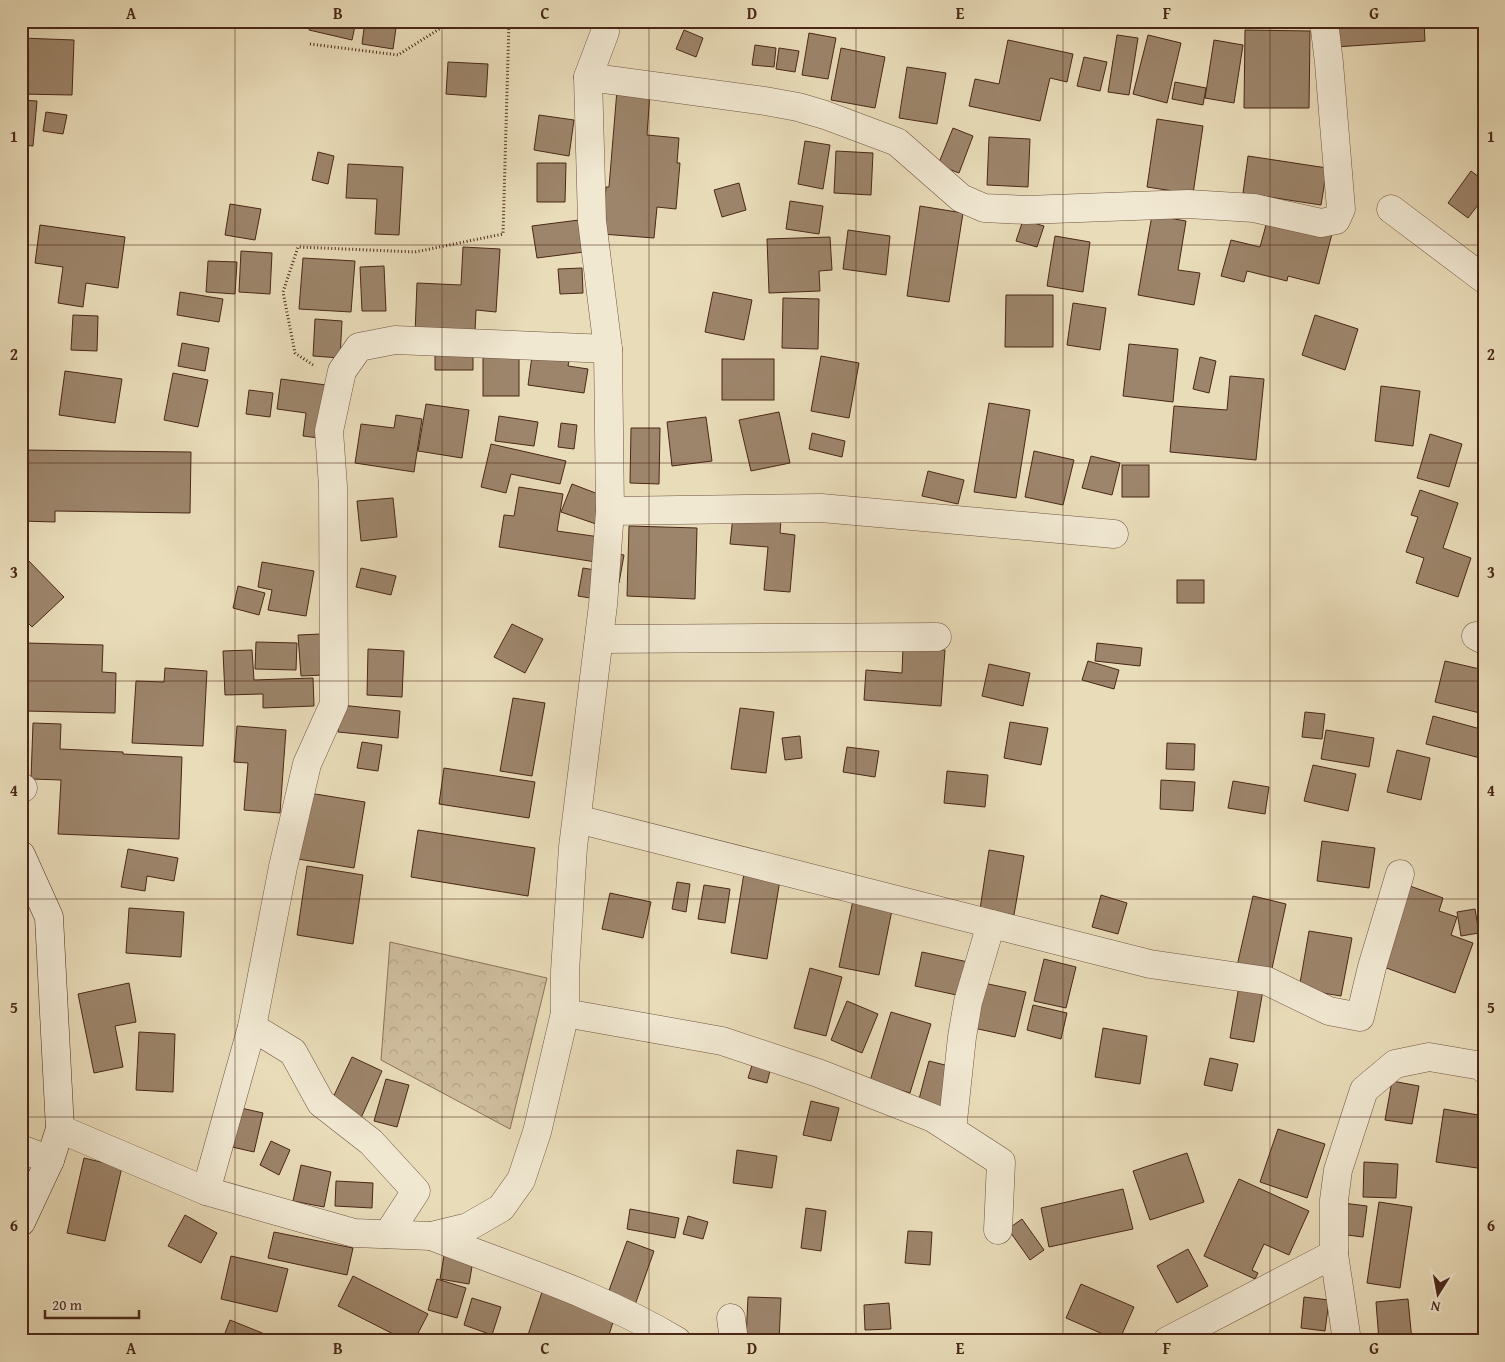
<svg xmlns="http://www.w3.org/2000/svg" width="1505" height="1362" font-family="'Gentium Book Plus',serif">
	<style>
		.forest { fill: url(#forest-crowns); stroke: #8c725a }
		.building { fill: #9d856b; stroke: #4a2717 }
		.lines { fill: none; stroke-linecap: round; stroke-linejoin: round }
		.minor-casing { stroke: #725440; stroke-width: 29 }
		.secondary-casing { stroke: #4a2717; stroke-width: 29 }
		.path { stroke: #4a2717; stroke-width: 3; stroke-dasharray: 1 2.5; stroke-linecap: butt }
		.minor { stroke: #f1e8d2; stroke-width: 28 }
		.secondary { stroke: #f1e8d2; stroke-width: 28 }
		.grid { fill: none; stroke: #4a2717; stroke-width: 1; stroke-opacity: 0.55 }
		.neatline { fill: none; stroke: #4a2717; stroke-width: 2 }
		.grid-label { font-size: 16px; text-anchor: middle; font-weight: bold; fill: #4a2717 }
	</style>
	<defs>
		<pattern id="forest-crowns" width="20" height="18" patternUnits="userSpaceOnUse" patternTransform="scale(1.25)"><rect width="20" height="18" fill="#cebd9d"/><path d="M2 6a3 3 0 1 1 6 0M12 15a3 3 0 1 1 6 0" fill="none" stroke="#b2a286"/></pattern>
	</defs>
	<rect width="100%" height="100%" fill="#e9dcb9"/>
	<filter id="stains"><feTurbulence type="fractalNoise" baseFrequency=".004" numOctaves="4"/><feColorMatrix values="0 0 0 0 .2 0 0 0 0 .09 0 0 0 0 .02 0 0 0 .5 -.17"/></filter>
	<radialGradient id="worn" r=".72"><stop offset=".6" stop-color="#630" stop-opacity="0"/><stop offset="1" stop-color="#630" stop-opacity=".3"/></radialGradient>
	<path class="forest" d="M390,942L547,978L510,1129L381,1060Z"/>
	<g class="building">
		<path d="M261,21H293V27L261,25Z"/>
		<path d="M311,21H356L352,40L309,30Z"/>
		<path d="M365,21H397L393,49L362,44Z"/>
		<rect x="632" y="21" width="33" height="4"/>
		<path d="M1017,21H1048V27L1017,24Z"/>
		<path d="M1333,21H1424L1425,41L1335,47Z"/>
		<path d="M684,30L703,38L696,57L676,49Z"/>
		<path d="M1245,30L1310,31L1309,108H1244Z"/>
		<path d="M809,33L836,38L828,79L802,75Z"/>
		<path d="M1117,35L1138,38L1129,95L1108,92Z"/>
		<path d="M1148,35L1181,43L1167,103L1133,94Z"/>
		<path d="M21,38L74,40L72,95L21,94Z"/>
		<path d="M1008,40L1073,54L1067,82L1050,78L1040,121L969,106L975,79L999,84Z"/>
		<path d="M1214,40L1243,45L1234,103L1205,98Z"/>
		<path d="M755,45L776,48L774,67L752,65Z"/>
		<path d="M779,48L799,51L795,72L776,69Z"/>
		<path d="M841,48L885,57L875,108L831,100Z"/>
		<path d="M1084,57L1107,62L1100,91L1077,86Z"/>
		<path d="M448,62L488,64L486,97L446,94Z"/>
		<path d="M907,67L946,73L937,124L899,118Z"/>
		<path d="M1175,82L1206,88L1203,105L1172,99Z"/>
		<path d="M617,90L650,93L647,135L679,138L677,163H680L676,209L657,207L654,238L602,234L606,187H609Z"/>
		<path d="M21,100L37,101L33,146L21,145Z"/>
		<path d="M46,112L67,115L63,134L43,131Z"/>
		<path d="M539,115L574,120L569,156L534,150Z"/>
		<path d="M1157,119L1203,126L1193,194L1147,187Z"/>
		<path d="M953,128L973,136L959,173L938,165Z"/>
		<path d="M989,137L1030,139L1028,187L987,185Z"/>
		<path d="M805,141L830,145L823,189L798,184Z"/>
		<path d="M836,151L873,153L871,195L834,193Z"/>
		<path d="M318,152L334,156L328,184L312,180Z"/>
		<path d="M1248,156L1327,168L1321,205L1243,193Z"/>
		<path d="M537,163H566L565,202H537Z"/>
		<path d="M348,164L403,167L399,235L375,234L377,199L346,198Z"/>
		<path d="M1471,171L1484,181V197L1468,218L1448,203Z"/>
		<path d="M739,183L746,210L722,217L714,190Z"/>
		<path d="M790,201L823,206L819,234L786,229Z"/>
		<path d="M230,204L261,209L255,240L225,235Z"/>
		<path d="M920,206L963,213L949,302L907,296Z"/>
		<path d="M1269,214L1333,230L1319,284L1288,276L1287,281L1247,271L1244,282L1221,276L1231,240L1260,247Z"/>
		<path d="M1152,215L1186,221L1178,270L1200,273L1194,305L1138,295Z"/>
		<path d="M579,220L584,252L537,258L532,226Z"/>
		<path d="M1023,220L1044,226L1037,247L1016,241Z"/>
		<path d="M40,225L125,237L118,288L86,283L83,307L58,303L63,267L35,263Z"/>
		<path d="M848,230L890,236L886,275L843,269Z"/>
		<path d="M1055,236L1090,242L1083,292L1047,286Z"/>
		<path d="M830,237L832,270L819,271L820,291L769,293L767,239Z"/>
		<path d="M463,247L500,249L496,312L476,310L475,332L415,333L417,283L461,285Z"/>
		<path d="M241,251L272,253L270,294L239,292Z"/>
		<path d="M303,258L355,261L351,312L299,309Z"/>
		<path d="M208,261L237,262L235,294L206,292Z"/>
		<path d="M384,266L386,311H362L360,267Z"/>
		<path d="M582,268L583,293L560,294L558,269Z"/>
		<path d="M180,292L223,299L219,322L177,315Z"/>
		<path d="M713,292L752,300L744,340L705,332Z"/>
		<path d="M1006,295H1053V347H1005Z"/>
		<path d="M783,298L819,299L818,349L782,348Z"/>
		<path d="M1073,303L1106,308L1100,350L1067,345Z"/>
		<path d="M73,315L98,316L97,351L71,350Z"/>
		<path d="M1315,315L1358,329L1345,370L1302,355Z"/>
		<path d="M315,319L342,321L340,358L313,356Z"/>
		<path d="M182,343L209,348L205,371L178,366Z"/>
		<path d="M1129,344L1178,349L1173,402L1123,396Z"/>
		<path d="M473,350V370H435V351Z"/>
		<rect x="483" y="352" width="36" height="44"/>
		<path d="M532,356L569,361L568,366L588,369L584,393L528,385Z"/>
		<path d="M821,356L859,363L849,418L811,411Z"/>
		<path d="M1200,357L1216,361L1209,393L1193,389Z"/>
		<rect x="722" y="359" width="52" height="41"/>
		<path d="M65,371L122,379L115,423L59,415Z"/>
		<path d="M173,373L208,380L198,427L164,420Z"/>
		<path d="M1230,376L1264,379L1256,460L1170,452L1174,406L1227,410Z"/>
		<path d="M281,379L326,385L319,438L303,436L306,413L277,409Z"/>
		<path d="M1381,386L1420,391L1413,446L1375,441Z"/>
		<path d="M249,390L273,393L270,417L246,414Z"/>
		<path d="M989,403L1030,410L1016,498L974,492Z"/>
		<path d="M426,404L469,410L462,458L418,451Z"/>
		<path d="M779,412L790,463L751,471L739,420Z"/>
		<path d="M396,415L422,419L414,472L355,463L361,424L394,428Z"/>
		<path d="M499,416L538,422L534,446L495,441Z"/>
		<path d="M706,417L712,461L672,466L667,422Z"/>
		<path d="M561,423L577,425L574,449L558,447Z"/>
		<path d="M631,428H660L659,484L630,483Z"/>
		<path d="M812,433L845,441L842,457L809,449Z"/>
		<path d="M1430,434L1462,444L1449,487L1417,478Z"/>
		<path d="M491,444L566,461L560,484L511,474L506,493L481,487Z"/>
		<path d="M21,450L191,452L190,513L55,511V522L21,521Z"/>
		<path d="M1034,451L1074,460L1063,505L1025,497Z"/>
		<path d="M1091,456L1120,463L1112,495L1082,488Z"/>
		<rect x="1122" y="465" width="27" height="32"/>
		<path d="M928,471L964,480L958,504L922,496Z"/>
		<path d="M572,484L606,497L596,524L561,512Z"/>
		<path d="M519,487L563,494L557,531L600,537L596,562L499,547L504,515L514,516Z"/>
		<path d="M1420,490L1458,503L1443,548L1471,558L1458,597L1416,583L1424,558L1406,552L1418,517L1411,515Z"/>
		<path d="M393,498L397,537L361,541L357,501Z"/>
		<path d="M733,516L781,520L780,533L795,535L790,592L764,590L768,547L730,544Z"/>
		<path d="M629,526L697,528L695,599L627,596Z"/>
		<path d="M21,553L64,597L32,627L21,616Z"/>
		<path d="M612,553L624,555L619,583L607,581Z"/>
		<path d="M262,562L314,571L306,616L268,610L272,590L258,587Z"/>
		<path d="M361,568L396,576L391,595L356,587Z"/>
		<path d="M583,568L595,570L590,598L578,596Z"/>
		<rect x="1177" y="580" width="27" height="23"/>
		<path d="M238,586L265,593L259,615L233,608Z"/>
		<path d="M512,624L543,639L525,673L494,657Z"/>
		<path d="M321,634L324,675L301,676L298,635Z"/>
		<path d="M256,642L297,643L296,670L255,669Z"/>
		<path d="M26,643L103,645L102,672L116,673L115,713L25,711Z"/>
		<path d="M1097,643L1142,648L1140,666L1095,661Z"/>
		<path d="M903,647L945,650L941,706L864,700L866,670L902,673Z"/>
		<path d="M368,649L404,651L402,697L367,695Z"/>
		<path d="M252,650L254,680L313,678L314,706L263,708V694L225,695L223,651Z"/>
		<path d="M1088,661L1119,670L1114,689L1082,680Z"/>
		<path d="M1445,661L1484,670V714L1435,702Z"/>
		<path d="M989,664L1030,673L1023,706L982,696Z"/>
		<path d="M165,668L207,671L203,746L132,743L136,681L164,682Z"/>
		<path d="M513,698L545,703L532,776L500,771Z"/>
		<path d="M340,705L400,711L398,738L338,732Z"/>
		<path d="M740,708L774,712L766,773L731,769Z"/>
		<path d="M1305,712L1325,714L1322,739L1302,737Z"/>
		<path d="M1433,716L1484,730V759L1426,744Z"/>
		<path d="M1010,722L1048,728L1041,765L1004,758Z"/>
		<path d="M33,723L61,724L60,749L123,752V754L182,757L179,839L58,834L61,780L31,779Z"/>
		<path d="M237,726L286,730L280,813L244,810L248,763L234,762Z"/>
		<path d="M1326,730L1374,738L1369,767L1321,759Z"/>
		<path d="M800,736L802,758L785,760L782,738Z"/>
		<path d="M362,742L382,745L378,771L357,768Z"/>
		<path d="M1167,743L1195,744L1194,770L1166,769Z"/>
		<path d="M847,747L879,751L875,777L843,772Z"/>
		<path d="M1397,750L1430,758L1421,800L1387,792Z"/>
		<path d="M1313,765L1356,774L1348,811L1304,801Z"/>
		<path d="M444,768L535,782L529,818L439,804Z"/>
		<path d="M947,771L988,775L985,807L944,803Z"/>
		<path d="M1161,780L1195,782L1193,811L1160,809Z"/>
		<path d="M1233,781L1269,787L1265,814L1228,808Z"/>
		<path d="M309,793L365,802L354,868L298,859Z"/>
		<path d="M418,830L535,848L528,896L411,877Z"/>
		<path d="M1322,841L1375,848L1369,888L1317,881Z"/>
		<path d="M128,849L178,858L174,881L147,876L145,891L121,887Z"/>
		<path d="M989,850L1024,856L1014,915L980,909Z"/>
		<path d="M307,866L363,875L353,944L297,935Z"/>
		<path d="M745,867L781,874L767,959L731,953Z"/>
		<path d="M677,882L690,884L686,912L672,909Z"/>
		<path d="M704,885L730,889L725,923L698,919Z"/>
		<path d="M1410,886L1443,898L1439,911L1457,917L1451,935L1473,943L1455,993L1381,966Z"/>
		<path d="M855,891L894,900L879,975L839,967Z"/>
		<path d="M610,893L651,902L643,938L602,929Z"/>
		<path d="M1101,895L1127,903L1118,934L1092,927Z"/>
		<path d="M1253,896L1286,904L1271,973L1237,966Z"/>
		<path d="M129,908L184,912L181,957L126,953Z"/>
		<path d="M1475,909L1479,933L1461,936L1457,912Z"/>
		<path d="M1309,931L1352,938L1341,996L1299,989Z"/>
		<path d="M922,952L968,962L961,996L915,986Z"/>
		<path d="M1044,959L1076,967L1066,1008L1034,1001Z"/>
		<path d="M810,968L842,977L826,1036L794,1028Z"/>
		<path d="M979,982L1026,992L1015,1037L969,1027Z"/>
		<path d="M129,983L136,1022L115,1026L123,1067L94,1073L78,994Z"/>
		<path d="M1239,986L1263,990L1254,1042L1230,1038Z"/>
		<path d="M847,1001L878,1014L862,1053L831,1040Z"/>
		<path d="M1033,1005L1067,1013L1061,1039L1027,1030Z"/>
		<path d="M891,1012L931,1024L910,1093L870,1081Z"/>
		<path d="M1103,1028L1147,1036L1140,1084L1095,1077Z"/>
		<path d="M139,1032L175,1034L173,1092L136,1090Z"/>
		<path d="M352,1057L382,1071L361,1118L330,1104Z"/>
		<path d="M1210,1058L1238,1064L1232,1091L1204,1085Z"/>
		<path d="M929,1061L953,1067L942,1110L918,1103Z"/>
		<path d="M753,1062L771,1067L767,1083L748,1078Z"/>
		<path d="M386,1079L409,1085L397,1127L374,1121Z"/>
		<path d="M1392,1081L1419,1086L1412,1124L1385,1120Z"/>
		<path d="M811,1101L839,1108L831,1141L803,1135Z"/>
		<path d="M241,1108L263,1113L254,1152L232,1147Z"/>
		<path d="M1444,1109L1484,1116V1169L1436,1162Z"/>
		<path d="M1278,1129L1325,1144L1307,1198L1260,1182Z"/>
		<path d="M271,1141L290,1150L279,1175L260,1165Z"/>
		<path d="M737,1150L777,1156L772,1188L733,1183Z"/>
		<path d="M1187,1153L1204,1202L1150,1220L1133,1171Z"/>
		<path d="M84,1158L122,1167L105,1241L67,1233Z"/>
		<path d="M1364,1162L1398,1164L1396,1198L1363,1197Z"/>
		<path d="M301,1165L331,1172L324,1207L293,1201Z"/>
		<path d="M1239,1179L1309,1211L1289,1255L1264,1244L1252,1270L1258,1273L1255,1279L1204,1256Z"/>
		<path d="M336,1181L373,1183L372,1208L335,1206Z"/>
		<path d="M1123,1189L1133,1229L1049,1247L1041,1208Z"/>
		<path d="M1379,1202L1412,1207L1400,1288L1367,1283Z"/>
		<path d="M1343,1203L1367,1206L1363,1237L1339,1234Z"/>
		<path d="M806,1208L826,1211L821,1251L801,1248Z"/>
		<path d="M630,1209L679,1218L675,1238L627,1229Z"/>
		<path d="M185,1215L217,1233L201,1263L168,1246Z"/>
		<path d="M688,1216L708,1222L703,1239L683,1234Z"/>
		<path d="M1022,1219L1044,1250L1030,1260L1008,1229Z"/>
		<path d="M908,1231L932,1232L930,1265L905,1263Z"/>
		<path d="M274,1232L353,1248L347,1275L268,1258Z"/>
		<path d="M627,1241L654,1251L635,1305L607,1296Z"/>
		<path d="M1188,1249L1208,1286L1177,1303L1157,1266Z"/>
		<path d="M445,1250L474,1255L469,1284L440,1279Z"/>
		<path d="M231,1256L288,1269L277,1312L221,1299Z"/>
		<path d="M353,1276L428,1314L414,1341H407L338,1306Z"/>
		<path d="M437,1279L466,1288L457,1318L428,1310Z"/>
		<path d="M1081,1284L1134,1307L1119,1341L1066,1318Z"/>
		<path d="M542,1292L615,1316L607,1341H536L527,1338Z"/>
		<path d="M748,1297L781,1298L779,1341L746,1339Z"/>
		<path d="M1304,1297L1329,1300L1325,1331L1301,1328Z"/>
		<path d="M472,1298L501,1307L492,1335L464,1325Z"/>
		<path d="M1408,1299L1412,1341H1379L1376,1302Z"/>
		<path d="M889,1303L891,1329L865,1330L864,1305Z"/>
		<path d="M230,1320L282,1341H222Z"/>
		<path d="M616,1335L641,1341H614Z"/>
	</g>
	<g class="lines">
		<defs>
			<g id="minor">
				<path d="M588,77L765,101L798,107L825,115L897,142L961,198L984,208L1026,210L1188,204L1254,208L1321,223L1336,220L1341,209L1329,63L1324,21"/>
				<path d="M1391,209L1484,279"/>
				<path d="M610,511L821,508L1114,534"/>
				<path d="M1476,636L1484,640"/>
				<path d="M599,639L937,637"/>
				<path d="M21,789L23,788"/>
				<path d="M577,819L1150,964L1267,981L1329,1011L1360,1017L1372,967L1400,874"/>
				<path d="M565,1013L722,1041L818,1073L933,1118L1001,1162L998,1230"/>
				<path d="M252,1027L293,1052L321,1103L371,1142L416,1191L388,1234"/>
				<path d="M60,1129L206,1191L354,1233L431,1236L468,1227L501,1208L521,1180L537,1132L565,1013V971L573,847L603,605L610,511L608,349L592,221L588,77L605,32L604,21"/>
				<path d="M952,1130L962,1037L968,1002L991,924"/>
				<path d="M21,1149L50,1160"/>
				<path d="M206,1191L252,1027L283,867L307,764L334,704L333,486L329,431L342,371L359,347L395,340L608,349"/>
				<path d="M431,1236C513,1268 601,1295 677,1341"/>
				<path d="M731,1318L734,1341"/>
				<path d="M1167,1341L1334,1254"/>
				<path d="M1347,1341L1334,1254V1200L1338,1170L1364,1090L1395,1064L1429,1057L1482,1066L1484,1069"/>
			</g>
			<path id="secondary" d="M21,855L49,917L60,1129L50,1160L21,1222"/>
		</defs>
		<use href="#minor" class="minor-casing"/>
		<use href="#secondary" class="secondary-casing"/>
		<g class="path">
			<path d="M556,21L575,25"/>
			<path d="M310,44L398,55L452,21"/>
			<path d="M313,365L295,353L283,292L298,247L415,252L503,234L509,21"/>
		</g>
		<use href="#minor" class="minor"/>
		<use href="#secondary" class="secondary"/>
	</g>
	<path class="grid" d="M235,21V1341M442,21V1341M649,21V1341M856,21V1341M1063,21V1341M1270,21V1341M21,245H1484M21,463H1484M21,681H1484M21,899H1484M21,1117H1484"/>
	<rect width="1505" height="1362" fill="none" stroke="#e9dcb9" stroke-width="55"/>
	<g transform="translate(1438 1294) rotate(191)" stroke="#f1e8d2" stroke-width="4" paint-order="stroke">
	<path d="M0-4L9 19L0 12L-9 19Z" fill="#4a2717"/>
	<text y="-8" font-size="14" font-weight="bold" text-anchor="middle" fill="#4a2717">N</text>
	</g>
	<path d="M45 1310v8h94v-8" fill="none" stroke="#4a2717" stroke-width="2.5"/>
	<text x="52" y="1310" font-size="15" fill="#4a2717" stroke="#f1e8d2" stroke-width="4" paint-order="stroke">20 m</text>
	<rect x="28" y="28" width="1450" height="1306" class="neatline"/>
	<g class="grid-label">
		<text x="131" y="19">A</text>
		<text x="338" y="19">B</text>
		<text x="545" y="19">C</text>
		<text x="752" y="19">D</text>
		<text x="960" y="19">E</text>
		<text x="1167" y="19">F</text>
		<text x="1374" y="19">G</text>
		<text x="14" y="142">1</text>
		<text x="1491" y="142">1</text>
		<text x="14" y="360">2</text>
		<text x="1491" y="360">2</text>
		<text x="14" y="578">3</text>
		<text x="1491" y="578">3</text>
		<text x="14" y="796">4</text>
		<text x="1491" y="796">4</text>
		<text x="14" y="1013">5</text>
		<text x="1491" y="1013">5</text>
		<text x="14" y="1231">6</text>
		<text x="1491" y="1231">6</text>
		<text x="131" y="1354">A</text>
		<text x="338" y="1354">B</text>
		<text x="545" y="1354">C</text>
		<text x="752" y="1354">D</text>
		<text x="960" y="1354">E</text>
		<text x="1167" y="1354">F</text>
		<text x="1374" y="1354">G</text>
	</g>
	<rect width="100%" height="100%" filter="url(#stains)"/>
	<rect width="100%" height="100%" fill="url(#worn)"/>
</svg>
